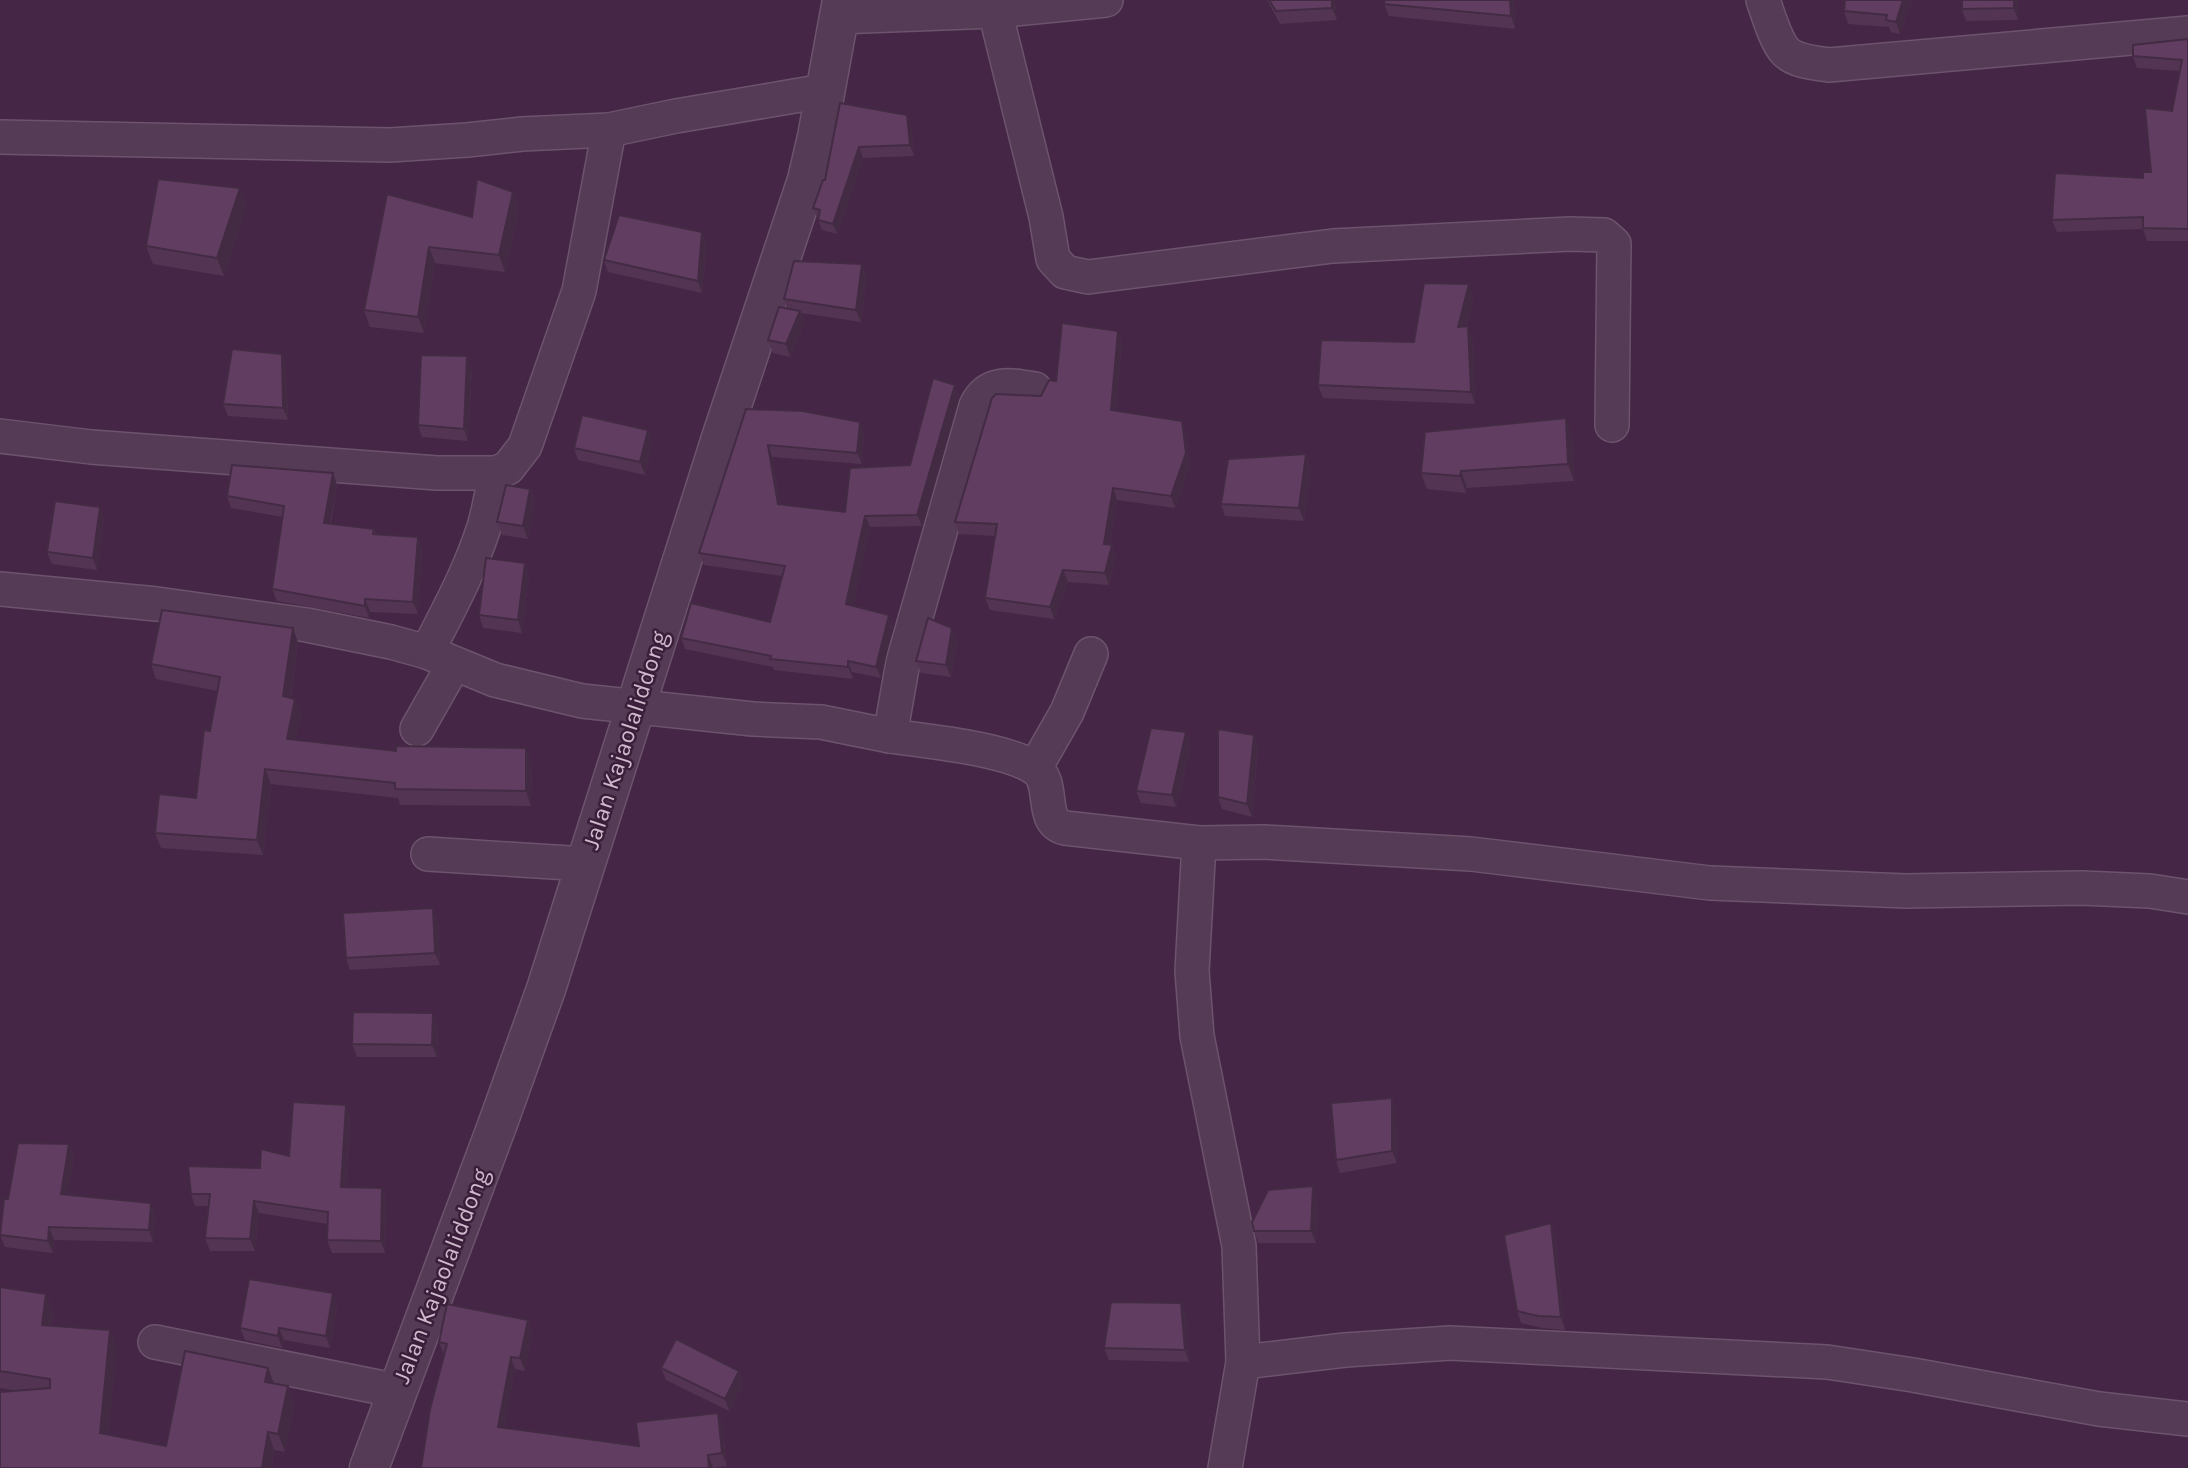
<svg xmlns="http://www.w3.org/2000/svg" width="2188" height="1468" font-family="Karla,sans-serif">
	<style>
		.lines { fill: none; stroke-linecap: round; stroke-linejoin: round }
		.minor-casing { stroke: #6c546c; stroke-width: 36 }
		.tertiary-casing { stroke: #6c546c; stroke-width: 41 }
		.minor { stroke: #553b55; stroke-width: 33 }
		.tertiary { stroke: #553b55; stroke-width: 38 }
		.wall { fill: #533553 }
		.shaded-wall { fill: #442b44 }
		.building { fill: #613e61; stroke: #442b44; stroke-width: 2 }
		.labels { text-anchor: middle; dominant-baseline: central; stroke-width: 5; stroke-linejoin: round; paint-order: stroke }
		.street-label { font-size: 24px; fill: #ceb9cd; stroke: #3b1f3a }
	</style>
	<rect width="100%" height="100%" fill="#462646"/>
	<g class="lines">
		<defs>
			<g id="minor">
				<path d="M1763,0C1768,14 1776,42 1786,52C1797,62 1816,63 1829,65L2188,33"/>
				<path d="M995,11L1046,217L1053,259L1065,272L1088,277L1333,246L1570,234L1604,235L1614,244L1612,425"/>
				<path d="M838,17L995,11L1106,0"/>
				<path d="M0,137L390,145L467,140L522,134L609,130L676,116L824,91"/>
				<path d="M0,436L91,447L437,473H496L508,468L525,446L579,291L609,130"/>
				<path d="M0,589L157,604L307,625L391,642L427,652L495,680L582,701L753,719L821,722L890,736L903,662L976,406C988,380 1011,385 1035,389"/>
				<path d="M427,652C448,611 470,571 484,527C489,510 492,491 496,473"/>
				<path d="M417,729L454,664"/>
				<path d="M890,736C925,741 1011,749 1037,770C1055,785 1039,822 1065,828L1199,843L1264,842L1471,854L1710,883L1906,891L2082,888L2150,891L2188,897"/>
				<path d="M1035,768L1067,712L1091,654"/>
				<path d="M1199,843L1192,971L1197,1036L1239,1246L1243,1362L1225,1468"/>
				<path d="M428,854L585,864"/>
				<path d="M155,1342L398,1391"/>
				<path d="M1243,1362L1345,1350L1450,1343L1827,1362L1913,1375L2099,1409L2188,1419"/>
			</g>
			<path id="tertiary" d="M369,1468L498,1123L546,989L721,438L807,180L817,137L842,0"/>
		</defs>
		<use href="#minor" class="minor-casing"/>
		<use href="#tertiary" class="tertiary-casing"/>
		<use href="#minor" class="minor"/>
		<use href="#tertiary" class="tertiary"/>
	</g>
	<g class="wall">
		<path d="M1267,0H1335L1337,20L1280,24Z"/>
		<path d="M1514,0L1515,29L1389,16L1384,4Z"/>
		<path d="M1845,0H1912L1900,34L1891,32L1889,27L1848,24L1844,11Z"/>
		<path d="M2018,0V20L1966,21L1962,9Z"/>
		<path d="M2188,39V241H2147L2143,229L2057,232L2052,220L2143,178L2151,172L2172,111L2180,71L2137,68L2133,56Z"/>
		<path d="M840,103L907,115L911,126L914,156L863,158L837,234L822,230L813,208L825,180Z"/>
		<path d="M240,188L246,206L224,276L153,264L146,246Z"/>
		<path d="M513,192L519,209L505,272L435,263L424,333L370,327L364,310L387,194L472,217Z"/>
		<path d="M707,245L702,293L608,272L604,260Z"/>
		<path d="M867,276L861,322L801,313L805,323L790,357L773,353L768,340L787,308L784,299Z"/>
		<path d="M1474,296L1466,327L1473,339L1475,404L1323,398L1318,385L1414,342Z"/>
		<path d="M1118,331L1122,343L1116,411L1182,421L1186,433L1190,465L1175,508L1117,500L1110,545H1112L1116,557L1109,585L1068,582L1054,619L990,610L985,598L995,536L959,534L955,522L1041,396L1056,381Z"/>
		<path d="M282,354L286,366L288,420L228,416L223,404Z"/>
		<path d="M472,369L468,441L422,437L418,425Z"/>
		<path d="M955,385L959,397L922,526L870,527L853,606L893,626L881,678L852,672L853,679L774,670L773,667L685,649L681,638L770,622L782,576L704,565L699,553L746,409L864,434L862,464L772,457L780,504L845,512L910,465Z"/>
		<path d="M1572,435L1574,481L1467,488L1466,493L1427,489L1421,473Z"/>
		<path d="M652,442L645,475L578,460L574,448Z"/>
		<path d="M1311,466L1304,521L1225,516L1221,504Z"/>
		<path d="M333,473L337,485L331,524L374,529L376,535L422,549L418,614L370,612L369,618L277,601L272,589L283,517L231,508L227,496Z"/>
		<path d="M530,489L535,501L528,539L502,535L497,522Z"/>
		<path d="M100,507L104,520L97,570L52,564L47,552Z"/>
		<path d="M529,575L522,633L483,628L479,615Z"/>
		<path d="M293,628L298,643L291,698L295,699L301,714L295,740L396,751L532,763L531,806L400,805L398,798L271,784L263,855L161,848L155,833L196,798L218,691L156,679L151,664Z"/>
		<path d="M957,640L951,677L921,673L916,661Z"/>
		<path d="M1254,735L1258,747L1252,817L1222,809L1218,797Z"/>
		<path d="M1191,745L1176,807L1141,803L1136,791Z"/>
		<path d="M438,920L440,965L350,970L346,958Z"/>
		<path d="M438,1025L437,1057H357L352,1044Z"/>
		<path d="M1392,1098L1396,1111L1397,1163L1340,1173L1336,1160Z"/>
		<path d="M346,1105L350,1118L346,1187L382,1188L386,1200L385,1253H332L327,1240L328,1224L259,1213L255,1251H210L205,1238L208,1206H195L191,1194L289,1156Z"/>
		<path d="M69,1144L74,1156L67,1194L151,1203L155,1215L153,1242L54,1240L53,1253L5,1247L0,1235L8,1199Z"/>
		<path d="M1313,1186L1317,1199L1316,1243H1258L1254,1231Z"/>
		<path d="M1551,1223L1555,1235L1565,1330L1542,1328L1521,1323L1517,1311Z"/>
		<path d="M0,1287L46,1294L53,1312L51,1326L117,1348L108,1434L166,1446L274,1383L288,1386L294,1404L285,1452L274,1450L272,1468H0L18,1391L0,1388Z"/>
		<path d="M1181,1303L1186,1315L1189,1362L1109,1360L1104,1348Z"/>
		<path d="M337,1305L330,1348L284,1340L282,1348L245,1340L240,1328Z"/>
		<path d="M528,1320L532,1332L525,1371L515,1369L504,1428L639,1446L718,1413L722,1425L727,1466L713,1468H421L444,1354L439,1342Z"/>
		<path d="M661,1368L739,1371L743,1383L729,1411L666,1380Z"/>
	</g>
	<g class="shaded-wall">
		<path d="M1332,0H1335L1337,20L1332,8Z"/>
		<path d="M1510,0H1514L1515,29L1511,16Z"/>
		<path d="M1903,0H1912L1900,34L1896,22Z"/>
		<path d="M2014,0H2018V20L2014,8Z"/>
		<path d="M907,115L911,126L914,156L910,145Z"/>
		<path d="M859,147L863,158L837,234L833,224Z"/>
		<path d="M240,188L246,206L224,276L217,258Z"/>
		<path d="M513,192L519,209L505,272L499,255Z"/>
		<path d="M702,232L707,245L702,293L698,281Z"/>
		<path d="M429,247L435,263L424,333L418,317Z"/>
		<path d="M862,264L867,276L861,322L856,310Z"/>
		<path d="M1469,284L1474,296L1463,339L1458,327Z"/>
		<path d="M800,311L805,323L790,357L786,344Z"/>
		<path d="M1468,326L1473,339L1475,404L1471,392Z"/>
		<path d="M1118,331L1122,343L1115,422L1111,410Z"/>
		<path d="M282,354L286,366L288,420L283,408Z"/>
		<path d="M467,356L472,369L468,441L464,429Z"/>
		<path d="M955,385L959,397L922,526L917,515Z"/>
		<path d="M1566,418L1572,435L1574,481L1568,464Z"/>
		<path d="M1182,421L1186,433L1190,465L1175,508L1171,496Z"/>
		<path d="M860,422L864,434L862,464L857,453Z"/>
		<path d="M648,430L652,442L645,475L640,462Z"/>
		<path d="M768,445L772,457L782,515L778,504Z"/>
		<path d="M1306,454L1311,466L1304,521L1299,508Z"/>
		<path d="M1461,471L1467,488L1466,493L1460,476Z"/>
		<path d="M333,473L337,485L328,535L324,523Z"/>
		<path d="M1113,488L1117,500L1108,556L1104,544Z"/>
		<path d="M530,489L535,501L528,539L523,526Z"/>
		<path d="M100,507L104,520L97,570L93,558Z"/>
		<path d="M865,516L870,527L851,616L846,604Z"/>
		<path d="M418,537L422,549L418,614L413,602Z"/>
		<path d="M1112,545L1116,557L1109,585L1105,573Z"/>
		<path d="M525,563L529,575L522,633L518,620Z"/>
		<path d="M1063,570L1068,582L1054,619L1050,607Z"/>
		<path d="M365,599L370,612L369,618L365,606Z"/>
		<path d="M889,615L893,626L881,678L876,667Z"/>
		<path d="M293,628L298,643L289,711L283,696Z"/>
		<path d="M952,628L957,640L951,677L946,665Z"/>
		<path d="M848,661L852,672L853,679L848,667Z"/>
		<path d="M295,699L301,714L293,754L287,739Z"/>
		<path d="M1186,732L1191,745L1176,807L1172,795Z"/>
		<path d="M1254,735L1258,747L1252,817L1247,804Z"/>
		<path d="M526,748L532,763L531,806L526,791Z"/>
		<path d="M265,769L271,784L263,855L257,840Z"/>
		<path d="M433,908L438,920L440,965L435,953Z"/>
		<path d="M433,1013L438,1025L437,1057L432,1045Z"/>
		<path d="M1392,1098L1396,1111L1397,1163L1392,1151Z"/>
		<path d="M346,1105L350,1118L345,1199L341,1187Z"/>
		<path d="M69,1144L74,1156L65,1206L61,1194Z"/>
		<path d="M1313,1186L1317,1199L1316,1243L1311,1231Z"/>
		<path d="M382,1188L386,1200L385,1253L381,1241Z"/>
		<path d="M254,1201L259,1213L255,1251L250,1239Z"/>
		<path d="M151,1203L155,1215L153,1242L149,1230Z"/>
		<path d="M1551,1223L1555,1235L1565,1330L1561,1317Z"/>
		<path d="M49,1227L54,1240L53,1253L48,1241Z"/>
		<path d="M333,1293L337,1305L330,1348L326,1336Z"/>
		<path d="M46,1294L53,1312L48,1343L42,1325Z"/>
		<path d="M1181,1303L1186,1315L1189,1362L1185,1350Z"/>
		<path d="M528,1320L532,1332L525,1371L520,1358Z"/>
		<path d="M279,1328L284,1340L282,1348L278,1336Z"/>
		<path d="M110,1330L117,1348L107,1451L100,1433Z"/>
		<path d="M511,1357L515,1369L502,1440L498,1427Z"/>
		<path d="M268,1368L275,1386L265,1382Z"/>
		<path d="M739,1371L743,1383L729,1411L725,1399Z"/>
		<path d="M288,1386L294,1404L285,1452L278,1434Z"/>
		<path d="M718,1413L722,1425L727,1466L722,1453Z"/>
		<path d="M268,1432L274,1450L272,1468H262Z"/>
		<path d="M708,1455L713,1467V1468H709Z"/>
	</g>
	<g class="building">
		<path d="M1269,0H1332V8L1276,11Z"/>
		<path d="M1385,0H1510L1511,16L1384,4Z"/>
		<path d="M1845,0H1903L1896,22L1886,20L1887,15L1844,11Z"/>
		<path d="M1962,0H2014V8L1962,9Z"/>
		<path d="M2188,39V229L2143,228V217L2052,220L2055,173L2143,178V172H2151L2145,108L2172,111L2182,60L2133,56V45Z"/>
		<path d="M840,103L907,115L910,145L859,147L833,224L818,220L820,210L813,208L823,180H825Z"/>
		<path d="M158,179L240,188L217,258L146,246Z"/>
		<path d="M477,179L513,192L499,255L429,247L418,317L364,310L387,194L472,217Z"/>
		<path d="M619,215L702,232L698,281L604,260Z"/>
		<path d="M794,261L862,264L856,310L784,299Z"/>
		<path d="M1424,283L1469,284L1458,327L1468,326L1471,392L1318,385L1321,340L1414,342Z"/>
		<path d="M779,307L800,311L786,344L768,340Z"/>
		<path d="M1062,323L1118,331L1111,410L1182,421L1186,453L1171,496L1113,488L1104,544L1112,545L1105,573L1063,570L1050,607L985,598L997,524L955,522L992,398L996,394L1041,396L1049,380L1056,381Z"/>
		<path d="M232,349L282,354L283,408L223,404Z"/>
		<path d="M421,355L467,356L464,429L418,425Z"/>
		<path d="M933,378L955,385L917,515L865,516L846,604L889,615L876,667L848,661V667L770,659L771,656L681,638L691,603L770,622L785,566L699,553L746,409L803,411L860,422L857,453L768,445L778,504L845,512L850,468L910,465Z"/>
		<path d="M582,415L648,430L640,462L574,448Z"/>
		<path d="M1566,418L1568,464L1461,471L1460,476L1421,473L1425,432Z"/>
		<path d="M1306,454L1299,508L1221,504L1228,459Z"/>
		<path d="M232,465L333,473L324,523L374,529L373,534L418,537L413,602L365,599V606L272,589L284,506L227,496Z"/>
		<path d="M506,485L530,489L523,526L497,522Z"/>
		<path d="M55,501L100,507L93,558L47,552Z"/>
		<path d="M486,558L525,563L518,620L479,615Z"/>
		<path d="M162,610L293,628L283,696L295,699L287,739L396,751V746L526,748V791L395,789V783L265,769L257,840L155,833L159,794L196,798L204,730L210,731L220,677L151,664Z"/>
		<path d="M928,618L952,628L946,665L916,661Z"/>
		<path d="M1151,728L1186,732L1172,795L1136,791Z"/>
		<path d="M1218,729L1254,735L1247,804L1218,797Z"/>
		<path d="M433,908L435,953L346,958L343,913Z"/>
		<path d="M353,1012L433,1013L432,1045L352,1044Z"/>
		<path d="M1392,1098V1151L1336,1160L1331,1103Z"/>
		<path d="M293,1102L346,1105L341,1187L382,1188L381,1241L327,1240L328,1212L254,1201L250,1239L205,1238L210,1194H191L188,1166L260,1168L261,1149L289,1156Z"/>
		<path d="M18,1143L69,1144L61,1194L151,1203L149,1230L49,1227L48,1241L0,1235L4,1199H8Z"/>
		<path d="M1313,1186L1311,1231H1254L1252,1222L1268,1190Z"/>
		<path d="M1551,1223L1561,1317L1538,1316L1517,1311L1504,1235Z"/>
		<path d="M249,1279L333,1293L326,1336L279,1328L278,1336L240,1328Z"/>
		<path d="M0,1287L46,1294L42,1325L110,1330L100,1433L166,1446L185,1351L268,1368L265,1382L288,1386L278,1434L268,1432L262,1468H0V1392L50,1388V1379L0,1371Z"/>
		<path d="M1111,1302L1181,1303L1185,1350L1104,1348Z"/>
		<path d="M447,1304L528,1320L520,1358L511,1357L498,1427L639,1446L636,1422L718,1413L722,1453L708,1455L709,1468H421L430,1409L447,1344L439,1342Z"/>
		<path d="M676,1339L739,1371L725,1399L661,1368Z"/>
	</g>
	<g class="labels">
		<g class="street-label">
			<text transform="translate(625 740) rotate(-72)">Jalan Kajaolaliddong</text>
			<text transform="translate(441 1276) rotate(-69)">Jalan Kajaolaliddong</text>
		</g>
	</g>
</svg>
